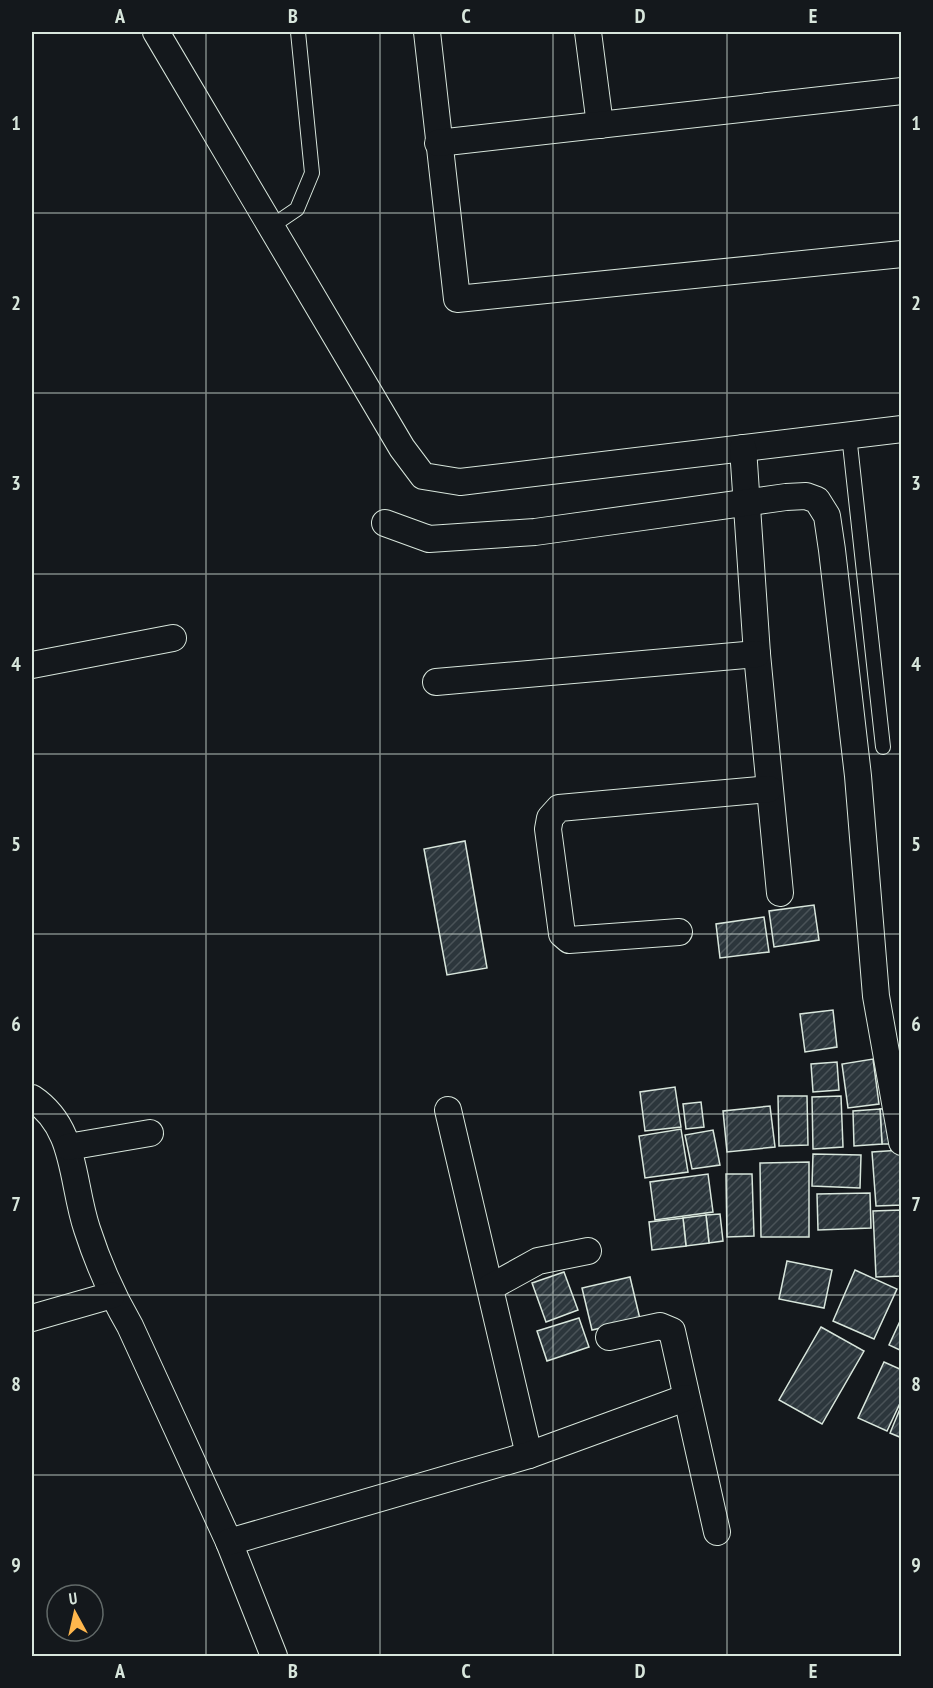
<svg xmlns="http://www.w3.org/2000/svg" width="933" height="1688" font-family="'PT Sans Narrow',sans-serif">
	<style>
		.building { fill: url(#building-hatch); stroke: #d8e6dc; stroke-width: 1.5 }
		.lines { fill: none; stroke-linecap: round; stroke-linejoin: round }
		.lane-casing { stroke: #d8e6dc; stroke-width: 16 }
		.street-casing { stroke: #d8e6dc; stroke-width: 28 }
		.lane { stroke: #14181c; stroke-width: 14 }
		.street { stroke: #14181c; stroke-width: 26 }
		.grid { fill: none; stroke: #d8e6dc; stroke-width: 1.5; stroke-opacity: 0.55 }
		.neatline { fill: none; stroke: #d8e6dc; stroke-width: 2 }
		.grid-label { font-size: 20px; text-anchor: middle; font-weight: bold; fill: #d8e6dc }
	</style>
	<defs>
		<pattern id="building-hatch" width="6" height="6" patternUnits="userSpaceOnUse" patternTransform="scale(1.5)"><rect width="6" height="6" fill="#2c363c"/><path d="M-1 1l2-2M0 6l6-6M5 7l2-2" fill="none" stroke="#4a5358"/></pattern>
	</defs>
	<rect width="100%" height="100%" fill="#14181c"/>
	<g class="building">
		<path d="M465,841L487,968L447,975L424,849Z"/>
		<path d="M814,905L819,940L774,947L769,911Z"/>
		<path d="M764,917L769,952L720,958L716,924Z"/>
		<path d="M833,1010L837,1047L805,1052L800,1014Z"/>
		<path d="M873,1059L879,1104L848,1108L842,1064Z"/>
		<path d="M837,1062L839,1090L813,1092L811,1064Z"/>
		<path d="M675,1087L681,1127L645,1131L640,1092Z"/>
		<path d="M778,1096H807L808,1145L779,1146Z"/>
		<path d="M841,1096L843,1147L813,1149L812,1097Z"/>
		<path d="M701,1102L704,1127L686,1129L683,1104Z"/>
		<path d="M770,1106L775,1147L727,1152L723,1111Z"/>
		<path d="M894,1108L895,1144H882L880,1109Z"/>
		<path d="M880,1109L882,1144L854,1146L853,1111Z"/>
		<path d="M681,1129L688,1172L645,1178L639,1136Z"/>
		<path d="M713,1130L720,1165L692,1169L685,1135Z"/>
		<path d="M901,1150L902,1205L876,1206L872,1152Z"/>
		<path d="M813,1154L861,1155L860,1188L812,1186Z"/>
		<path d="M809,1162V1237H761L760,1163Z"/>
		<path d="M708,1174L713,1212L655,1220L650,1182Z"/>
		<path d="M726,1174H752L754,1236L727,1237Z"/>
		<path d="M870,1193L871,1228L818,1230L817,1194Z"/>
		<path d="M901,1210L902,1276L876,1277L873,1211Z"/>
		<path d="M720,1214L723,1241L709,1243L706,1215Z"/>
		<path d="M706,1215L709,1243L686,1246L683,1218Z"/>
		<path d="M683,1218L686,1246L652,1250L649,1222Z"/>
		<path d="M787,1261L832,1270L824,1308L779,1299Z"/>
		<path d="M855,1270L897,1289L874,1339L833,1321Z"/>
		<path d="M564,1272L578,1310L546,1322L532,1283Z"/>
		<path d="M630,1277L640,1319L592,1330L582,1288Z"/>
		<path d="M579,1318L589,1347L547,1361L537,1331Z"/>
		<path d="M901,1319H902V1351L889,1345Z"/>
		<path d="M821,1327L864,1351L822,1424L779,1400Z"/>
		<path d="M884,1362L902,1370V1399L887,1431L858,1418Z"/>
		<path d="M902,1404V1438L890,1433Z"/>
	</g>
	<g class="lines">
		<defs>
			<g id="lane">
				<path d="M272,226L297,209L312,173L298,32"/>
				<path d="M849,435L883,747"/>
			</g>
			<g id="street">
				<path d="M156,32L402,448L423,476L460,482L902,429"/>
				<path d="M427,32L457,299L902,254"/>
				<path d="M588,32L600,125"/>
				<path d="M438,143L902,91"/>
				<path d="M743,448L757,654L780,893"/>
				<path d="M385,523L429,539L535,532L786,497L806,496L817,500L827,516L832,550L858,776L876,996L902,1142"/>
				<path d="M32,665L173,638"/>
				<path d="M436,682L757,654"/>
				<path d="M679,932L569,940L562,934L548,829L550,818L559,808L769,789"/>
				<path d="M32,1098C77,1128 71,1181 87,1229C98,1263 112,1295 130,1326L229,1542L274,1656"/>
				<path d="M448,1110L529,1455"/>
				<path d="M68,1147L150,1133"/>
				<path d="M491,1287L538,1261L588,1251"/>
				<path d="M32,1318L112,1295"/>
				<path d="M609,1337L660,1326L672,1331L717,1532"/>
				<path d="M229,1542L529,1455L685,1398"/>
			</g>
		</defs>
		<use href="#lane" class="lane-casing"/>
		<use href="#street" class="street-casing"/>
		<use href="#lane" class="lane"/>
		<use href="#street" class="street"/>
	</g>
	<path class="grid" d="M206,32V1656M380,32V1656M553,32V1656M727,32V1656M32,213H902M32,393H902M32,574H902M32,754H902M32,934H902M32,1114H902M32,1295H902M32,1475H902"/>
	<rect width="933" height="1688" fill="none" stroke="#14181c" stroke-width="66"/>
	<g transform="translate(75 1613) rotate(352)"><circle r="28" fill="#14181c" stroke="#626a69" stroke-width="1.5"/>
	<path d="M0-4.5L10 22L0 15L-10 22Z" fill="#ffb74d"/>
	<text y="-9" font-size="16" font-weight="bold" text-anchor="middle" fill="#d8e6dc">U</text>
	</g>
	<rect x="33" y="33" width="867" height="1622" class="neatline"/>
	<g class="grid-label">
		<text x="120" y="23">A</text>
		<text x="293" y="23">B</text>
		<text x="466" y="23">C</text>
		<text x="640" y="23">D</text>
		<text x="813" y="23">E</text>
		<text x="16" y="130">1</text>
		<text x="916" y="130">1</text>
		<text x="16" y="310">2</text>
		<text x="916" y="310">2</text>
		<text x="16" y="490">3</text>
		<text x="916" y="490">3</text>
		<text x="16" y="671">4</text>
		<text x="916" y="671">4</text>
		<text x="16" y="851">5</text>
		<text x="916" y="851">5</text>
		<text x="16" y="1031">6</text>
		<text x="916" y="1031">6</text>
		<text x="16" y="1211">7</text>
		<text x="916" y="1211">7</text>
		<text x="16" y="1391">8</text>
		<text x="916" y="1391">8</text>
		<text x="16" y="1572">9</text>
		<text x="916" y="1572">9</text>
		<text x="120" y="1678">A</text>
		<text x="293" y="1678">B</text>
		<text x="466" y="1678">C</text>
		<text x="640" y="1678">D</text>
		<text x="813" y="1678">E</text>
	</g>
</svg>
